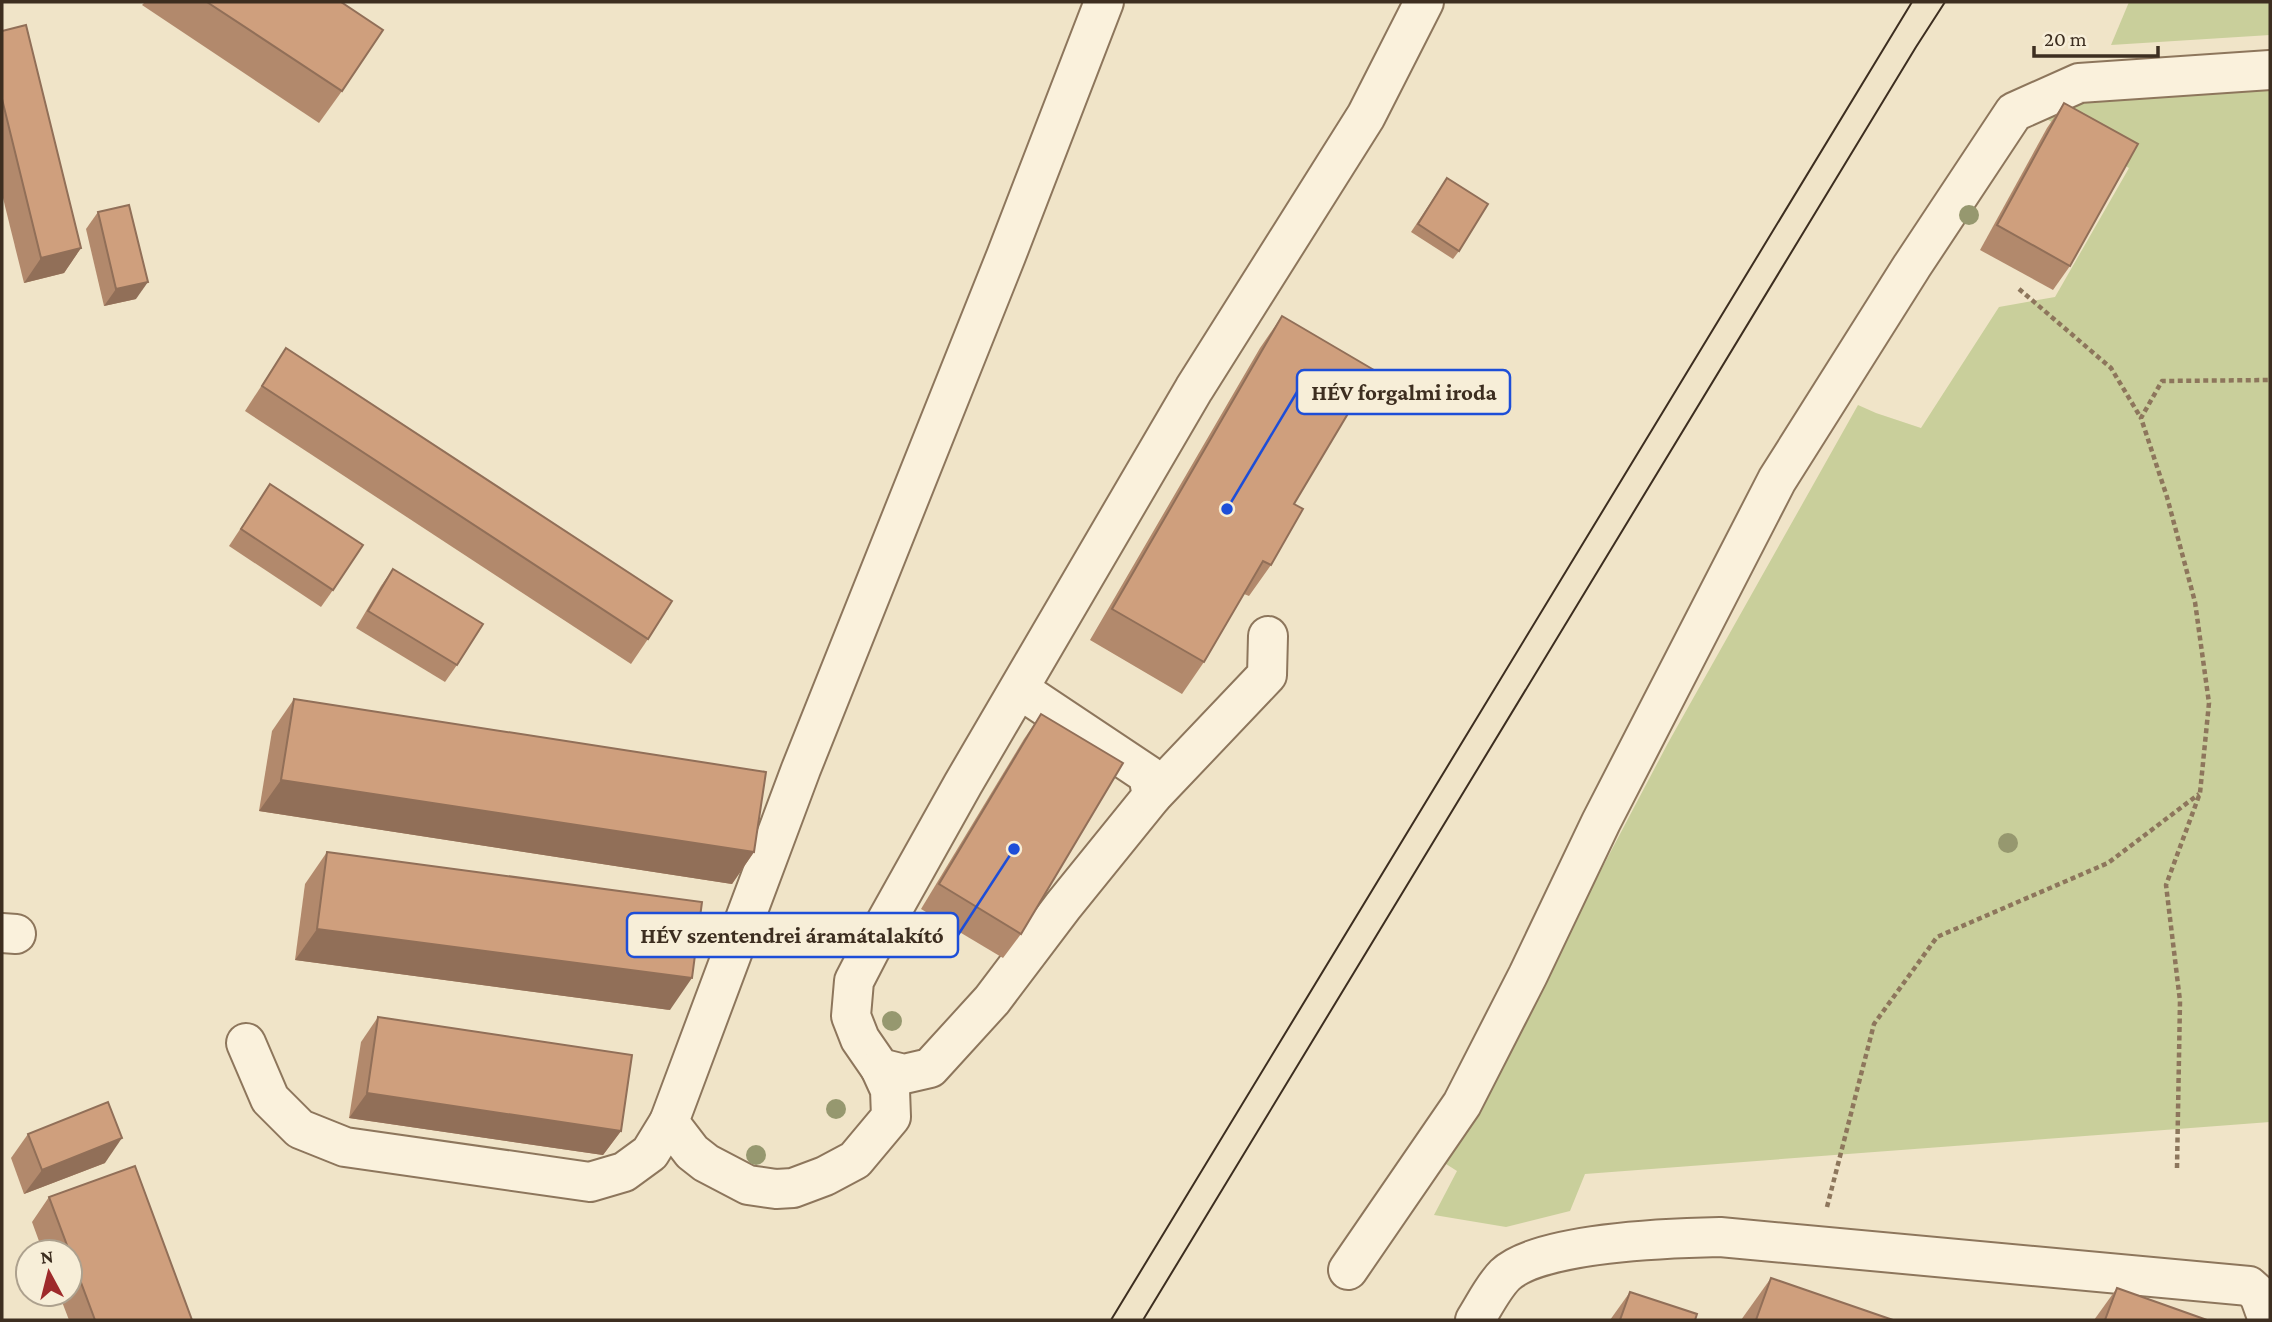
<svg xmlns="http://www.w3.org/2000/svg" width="2272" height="1322" font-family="'Crimson Pro',serif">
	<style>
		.green { fill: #c9cf9b }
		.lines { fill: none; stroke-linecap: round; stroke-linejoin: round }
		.minor-casing { stroke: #8d765c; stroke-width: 42 }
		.path { stroke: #8d765c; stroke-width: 4.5; stroke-dasharray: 5 3.5; stroke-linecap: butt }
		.minor { stroke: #faf1dc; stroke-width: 38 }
		.tram { stroke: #3d2e20; stroke-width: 2 }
		.tree { fill: #96986f }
		.wall { fill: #b2896c }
		.shaded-wall { fill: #916f58 }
		.building { fill: #cf9f7d; stroke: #916f58; stroke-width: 2 }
		.leader { fill: none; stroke: #1d4ed8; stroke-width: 2.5 }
		.callout-dot { fill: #1d4ed8; stroke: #f7eed8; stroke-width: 2.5 }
		.callout { fill: #f7eed8; stroke: #1d4ed8; stroke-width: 2.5 }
		.callout-label { font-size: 23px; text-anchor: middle; font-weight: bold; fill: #3d2e20 }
	</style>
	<rect width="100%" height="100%" fill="#f0e4c8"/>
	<g class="green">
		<path d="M2129,2H2270V35L2111,45Z"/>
		<path d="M2270,90V1122L1585,1174L1570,1211L1506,1227L1434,1215L1457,1171L1446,1164L1668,743L1858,405L1876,413L1921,428L1999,307L2055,297L2129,168L2040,115L2048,107L2085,103L2099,91Z"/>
	</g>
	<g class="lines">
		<defs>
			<g id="minor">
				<path d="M1019,689L1148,775L1152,796L1063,906L992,1000L930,1068L904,1074L880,1068L860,1039L851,1016L854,981L869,952L963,784L1194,389L1366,116L1424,2"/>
				<path d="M1152,796L1267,675L1268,636"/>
				<path d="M2,933L16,934"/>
				<path d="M246,1043L270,1099L300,1129L345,1147L590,1182L624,1172L650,1153L669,1122"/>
				<path d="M880,1068L890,1090L891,1117L855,1160L825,1176L793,1188L776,1189L748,1185L706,1163L692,1152L669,1122L801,769L1006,256L1104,2"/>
				<path d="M1348,1270L1462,1104L1528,975L1601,822L1777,480L1912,266L2014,112L2079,83L2270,70"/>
				<path d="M1475,1320C1484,1306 1493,1287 1505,1275C1539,1242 1672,1238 1720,1237L2249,1286L2259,1295L2268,1320"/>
			</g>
		</defs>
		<use href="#minor" class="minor-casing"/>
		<g class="path">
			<path d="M2019,289L2111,368L2141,418"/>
			<path d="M2177,1168L2180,1001L2166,885L2200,793L2209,703L2195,602L2167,497L2141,418L2162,381L2270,380"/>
			<path d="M1827,1207L1874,1024L1937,937L2108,863L2199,794"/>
		</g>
		<use href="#minor" class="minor"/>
		<g class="tram">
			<path d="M1111,1320L1912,2"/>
			<path d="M1143,1320L1916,47L1945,2"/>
		</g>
	</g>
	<g class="tree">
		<circle cx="1969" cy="215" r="10"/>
		<circle cx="2008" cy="843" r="10"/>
		<circle cx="892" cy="1021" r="10"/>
		<circle cx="836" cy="1109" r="10"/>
		<circle cx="756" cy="1155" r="10"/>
	</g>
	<g class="wall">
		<path d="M145,2H341L342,91L319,123L142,5Z"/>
		<path d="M2,31L81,248L64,273L24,283L2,194Z"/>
		<path d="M2064,103L2070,266L2053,290L1980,250L2047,128Z"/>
		<path d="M1447,178L1459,251L1453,259L1411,232Z"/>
		<path d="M98,212L136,299L104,306L86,229Z"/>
		<path d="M1282,316L1294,504L1271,565L1249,596L1244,594L1204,662L1182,694L1090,640L1260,348Z"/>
		<path d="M286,348L648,639L631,664L245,411Z"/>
		<path d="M258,502L333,590L321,607L229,546Z"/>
		<path d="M393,569L457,665L445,682L356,628L381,586Z"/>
		<path d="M294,699L754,852L732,884L259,811L272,731Z"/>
		<path d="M1041,714L1021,934L1003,958L921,909L1024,739Z"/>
		<path d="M327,852L670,1010L295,960L305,884Z"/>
		<path d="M378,1017L621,1131L603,1155L349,1118L361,1042Z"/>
		<path d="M28,1134L105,1163L24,1194L11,1158Z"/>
		<path d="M49,1197L192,1320H69L59,1294H70V1252H43L32,1222Z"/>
		<path d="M1771,1278L1893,1320H1741Z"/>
		<path d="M2117,1288L2207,1320H2094Z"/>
		<path d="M1630,1292L1695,1320H1610Z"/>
	</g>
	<g class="shaded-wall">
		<path d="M81,248L64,273L24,283L41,258Z"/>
		<path d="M148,282L136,299L104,306L116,289Z"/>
		<path d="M281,780L754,852L732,884L259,811Z"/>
		<path d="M317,929L692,978L670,1010L295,960Z"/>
		<path d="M367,1093L621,1131L603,1155L349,1118Z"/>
		<path d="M122,1138L105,1163L24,1194L42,1170Z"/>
	</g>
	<g class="building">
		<path d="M207,2H341L383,30L342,91Z"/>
		<path d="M26,25L81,248L41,258L2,99V31Z"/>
		<path d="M2064,103L2138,144L2070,266L1997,225Z"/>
		<path d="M1447,178L1488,204L1459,251L1418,224Z"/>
		<path d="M129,205L148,282L116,289L98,212Z"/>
		<path d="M1282,316L1374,370L1294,504L1303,509L1271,565L1263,561L1204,662L1112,609Z"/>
		<path d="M286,348L672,601L648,639L262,386Z"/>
		<path d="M270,484L363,545L333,590L241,529Z"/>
		<path d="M393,569L483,624L457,665L368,611Z"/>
		<path d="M294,699L766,772L754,852L281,780Z"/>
		<path d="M1041,714L1123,763L1021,934L939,884Z"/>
		<path d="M327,852L702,902L692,978L317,929Z"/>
		<path d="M378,1017L632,1055L621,1131L367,1093Z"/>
		<path d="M108,1102L122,1138L42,1170L28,1134Z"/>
		<path d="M135,1166L192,1320H95L49,1197Z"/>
		<path d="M1771,1278L1893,1320H1756Z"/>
		<path d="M2117,1288L2207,1320H2105Z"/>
		<path d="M1630,1292L1697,1314L1695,1320H1620Z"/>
	</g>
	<path class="leader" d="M1227 509L1297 392M1014 849L958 935"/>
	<g class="callout-dot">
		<circle cx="1227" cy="509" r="7"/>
		<circle cx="1014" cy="849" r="7"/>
	</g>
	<g class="callout">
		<rect x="1297" y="370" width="213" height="44" rx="7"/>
		<rect x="627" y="913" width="331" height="44" rx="7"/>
	</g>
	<g class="callout-label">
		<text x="1404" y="400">HÉV forgalmi iroda</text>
		<text x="792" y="943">HÉV szentendrei áramátalakító</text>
	</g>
	<rect width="2272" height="1322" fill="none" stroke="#3d2e20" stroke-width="7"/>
	<g transform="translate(49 1273) rotate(353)"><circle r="33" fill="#f7eed8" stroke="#ada18e" stroke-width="2"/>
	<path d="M0-5L12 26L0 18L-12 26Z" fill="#9e2a2b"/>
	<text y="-10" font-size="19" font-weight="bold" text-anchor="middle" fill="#3d2e20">N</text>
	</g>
	<path d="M2034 46v10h124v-10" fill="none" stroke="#3d2e20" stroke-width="3.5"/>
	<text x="2044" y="46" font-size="21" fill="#3d2e20" stroke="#f7eed8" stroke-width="5" paint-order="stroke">20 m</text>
</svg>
